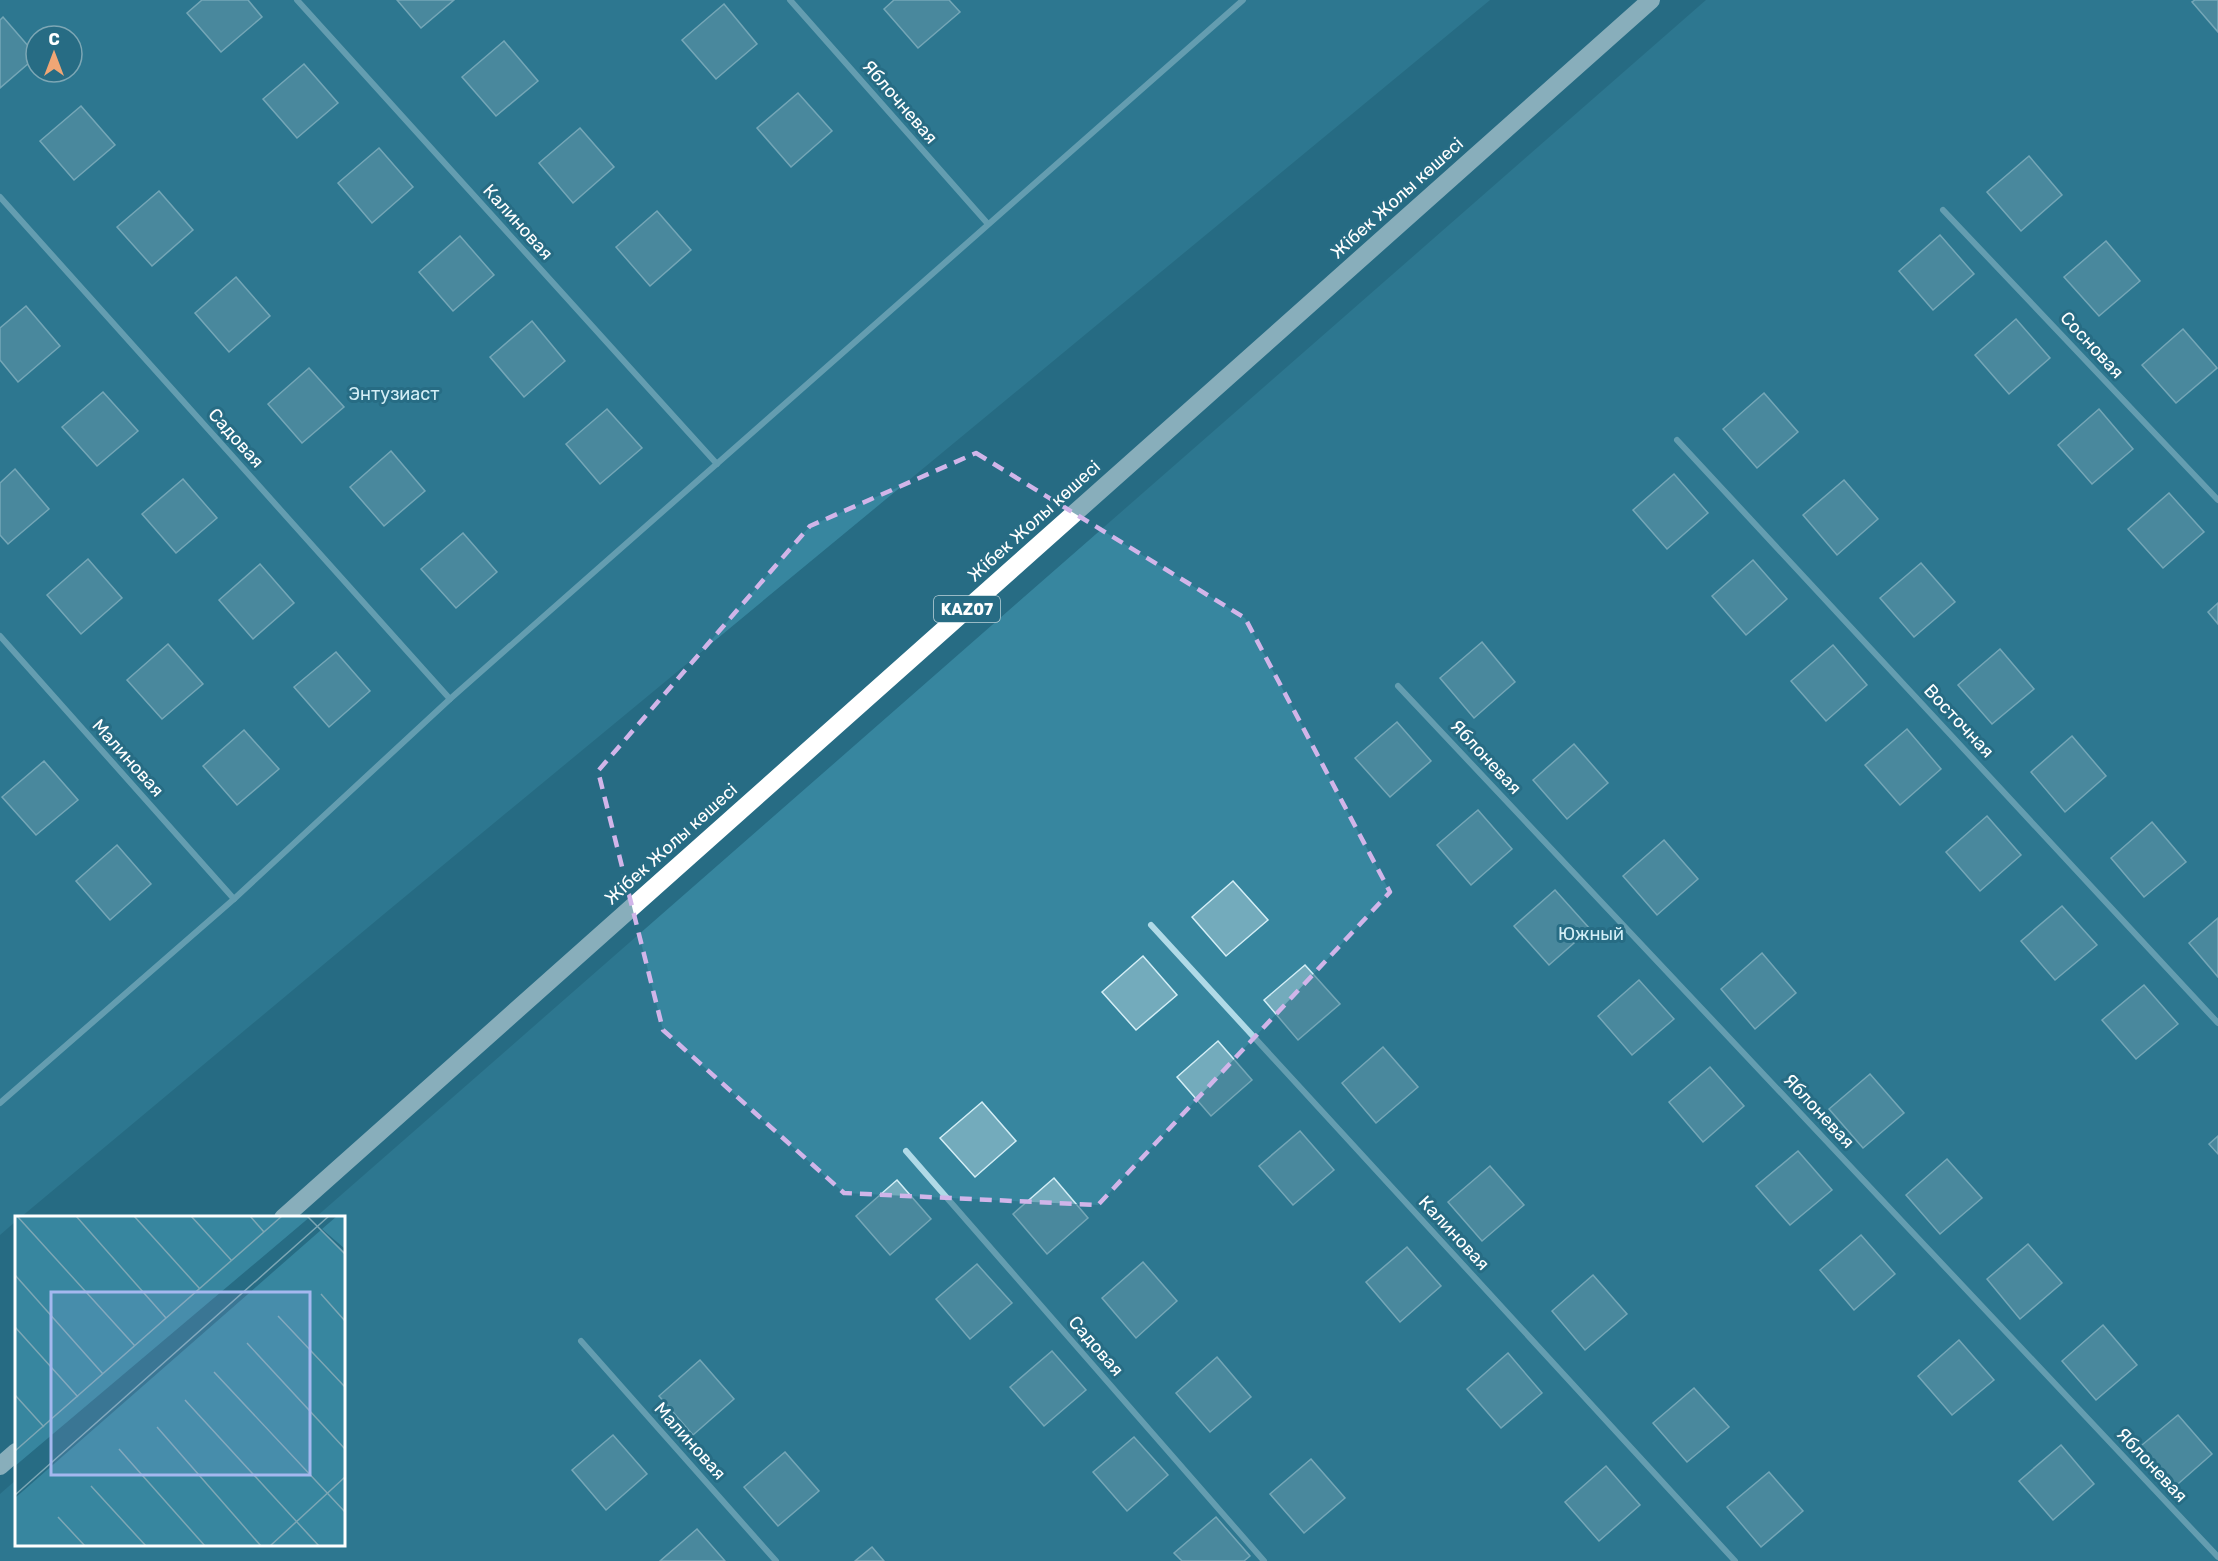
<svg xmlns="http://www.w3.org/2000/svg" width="2218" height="1561" font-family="Rubik,sans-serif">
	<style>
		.green { fill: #37869f; fill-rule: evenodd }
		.building { fill: #73abbc; stroke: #d3eef6; stroke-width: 1.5 }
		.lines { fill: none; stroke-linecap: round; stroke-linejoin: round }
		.street { stroke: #b0dae7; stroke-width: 6 }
		.highway { stroke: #fff; stroke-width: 18 }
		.marked { fill: none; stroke: #d1b5e9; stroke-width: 4.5; stroke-dasharray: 12 8; stroke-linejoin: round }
		.labels { text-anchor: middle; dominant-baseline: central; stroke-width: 6; stroke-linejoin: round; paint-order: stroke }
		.shield { fill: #276c84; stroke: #bed3da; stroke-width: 1.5 }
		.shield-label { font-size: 16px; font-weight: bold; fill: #fff }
		.street-label { font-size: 18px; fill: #fff; stroke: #276c84 }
		.park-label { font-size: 18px; fill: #d3eef6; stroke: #276c84 }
		.inset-road { fill: none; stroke: #7da7b5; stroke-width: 1.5 }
		.view { fill: #a5b8ef; fill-opacity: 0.15; stroke: #a5b8ef; stroke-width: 3 }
		.inset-edge { fill: none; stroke: #fff; stroke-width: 3 }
	</style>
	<rect width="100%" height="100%" fill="#276c84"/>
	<g class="green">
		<path d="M0,0H1490L384,914L21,1217L16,1218V1221L0,1235ZM36,36H72V72H36Z"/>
		<path d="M1706,0H2218V1561H0V1494L16,1480V1544H344V1218L316,1217Z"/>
	</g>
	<g class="building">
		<path d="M202,0H248L262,17L221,52L187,13Z"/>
		<path d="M397,0H454L421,28Z"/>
		<path d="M894,0H949L960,12L918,48L884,9Z"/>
		<path d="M2195,0H2218V32L2192,2Z"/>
		<path d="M724,4L757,44L716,79L682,40Z"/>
		<path d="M3,17L36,55V57L0,88V20Z"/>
		<path d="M504,41L538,81L496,116L462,77Z"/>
		<path d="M304,64L338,103L297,138L263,99Z"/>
		<path d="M798,93L832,131L791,167L757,128Z"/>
		<path d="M81,106L115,145L74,180L40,141Z"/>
		<path d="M580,128L614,167L573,203L539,163Z"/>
		<path d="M379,148L413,187L372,223L338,183Z"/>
		<path d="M2029,156L2062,195L2021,231L1987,192Z"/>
		<path d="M159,191L193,230L152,266L117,227Z"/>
		<path d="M657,211L691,250L650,286L616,247Z"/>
		<path d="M1940,235L1974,274L1933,310L1899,271Z"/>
		<path d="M460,236L494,275L453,311L419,272Z"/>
		<path d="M2106,241L2140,281L2099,316L2064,277Z"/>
		<path d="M236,277L270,316L229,352L195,313Z"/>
		<path d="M26,306L60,346L18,382L0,360V328Z"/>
		<path d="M2016,319L2050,358L2009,394L1975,355Z"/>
		<path d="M532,321L565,361L524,397L490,357Z"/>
		<path d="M2183,329L2217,368L2176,403L2142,365Z"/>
		<path d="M309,368L344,407L302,443L268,404Z"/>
		<path d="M103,392L138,431L97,466L62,427Z"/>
		<path d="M1764,393L1798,432L1757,468L1723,429Z"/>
		<path d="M607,409L642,448L600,484L566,444Z"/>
		<path d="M2099,409L2133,449L2092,484L2058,445Z"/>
		<path d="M391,451L425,491L384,526L350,487Z"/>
		<path d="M15,469L49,509L8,544L0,535V483Z"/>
		<path d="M1674,474L1708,513L1667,549L1633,510Z"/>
		<path d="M183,479L217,518L176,553L142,514Z"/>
		<path d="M1844,480L1878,519L1837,555L1803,515Z"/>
		<path d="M2169,493L2204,532L2163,568L2128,529Z"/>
		<path d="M463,533L497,572L456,608L421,569Z"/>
		<path d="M88,559L122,598L81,634L47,595Z"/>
		<path d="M1753,560L1787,599L1746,635L1712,596Z"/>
		<path d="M1921,563L1955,602L1914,637L1880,598Z"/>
		<path d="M260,564L294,603L253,639L219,600Z"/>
		<path d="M2218,603V624L2208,612Z"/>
		<path d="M1482,642L1515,682L1474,718L1440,678Z"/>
		<path d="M168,644L203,684L162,719L127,680Z"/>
		<path d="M1833,645L1867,685L1826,721L1791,681Z"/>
		<path d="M2000,649L2034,689L1992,724L1958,685Z"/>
		<path d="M336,652L370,691L329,727L294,687Z"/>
		<path d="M1397,722L1431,761L1390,797L1355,758Z"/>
		<path d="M1907,729L1941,769L1900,805L1865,765Z"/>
		<path d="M244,730L279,769L237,805L203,766Z"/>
		<path d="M2072,736L2106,776L2065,812L2031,772Z"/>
		<path d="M1574,744L1608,783L1567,819L1533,780Z"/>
		<path d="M44,761L78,800L36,835L2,797Z"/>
		<path d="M1478,810L1512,849L1471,885L1437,845Z"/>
		<path d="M1987,816L2021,855L1980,891L1946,852Z"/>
		<path d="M2152,822L2186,862L2144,897L2111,858Z"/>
		<path d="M1664,840L1698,879L1657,915L1623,876Z"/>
		<path d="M117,845L151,884L110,920L76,881Z"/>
		<path d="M1233,881L1268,920L1226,956L1192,917Z"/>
		<path d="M1555,890L1590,929L1549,965L1514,926Z"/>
		<path d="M2062,906L2097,945L2055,980L2021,941Z"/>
		<path d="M2218,918V977L2189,943Z"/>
		<path d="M1762,953L1796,993L1755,1029L1721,989Z"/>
		<path d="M1143,956L1177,995L1136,1030L1102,992Z"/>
		<path d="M1305,965L1340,1004L1298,1040L1264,1000Z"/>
		<path d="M1639,980L1674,1019L1632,1055L1598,1016Z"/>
		<path d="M2144,985L2178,1024L2136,1059L2102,1020Z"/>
		<path d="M1218,1041L1252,1080L1211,1116L1177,1077Z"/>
		<path d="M1383,1047L1418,1087L1376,1123L1342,1083Z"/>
		<path d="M1710,1067L1744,1106L1703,1142L1669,1102Z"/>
		<path d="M1870,1074L1904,1113L1863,1148L1829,1109Z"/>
		<path d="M982,1102L1016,1141L975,1177L940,1138Z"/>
		<path d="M1300,1131L1334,1170L1293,1205L1259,1166Z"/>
		<path d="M2218,1136V1154L2209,1144Z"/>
		<path d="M1798,1151L1832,1190L1790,1225L1756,1186Z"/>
		<path d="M1947,1159L1982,1198L1940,1234L1906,1195Z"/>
		<path d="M1490,1166L1524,1205L1482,1241L1448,1202Z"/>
		<path d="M1054,1178L1088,1218L1047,1254L1013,1214Z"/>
		<path d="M897,1180L931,1219L890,1255L856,1216Z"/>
		<path d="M1861,1235L1895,1274L1854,1310L1820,1270Z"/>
		<path d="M2028,1244L2062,1283L2020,1319L1987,1279Z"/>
		<path d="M1407,1247L1441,1286L1400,1322L1366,1282Z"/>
		<path d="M1143,1262L1177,1301L1136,1338L1102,1298Z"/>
		<path d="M977,1264L1012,1303L970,1339L936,1299Z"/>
		<path d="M1593,1275L1627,1314L1585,1350L1552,1311Z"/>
		<path d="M2103,1325L2137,1365L2096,1400L2062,1361Z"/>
		<path d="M1959,1340L1994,1380L1952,1415L1918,1376Z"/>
		<path d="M1052,1351L1086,1390L1044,1426L1010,1387Z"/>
		<path d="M1508,1353L1542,1393L1501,1428L1467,1389Z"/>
		<path d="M1217,1357L1251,1397L1210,1432L1176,1393Z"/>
		<path d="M700,1360L734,1399L693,1435L659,1396Z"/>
		<path d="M1694,1388L1729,1427L1687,1462L1653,1423Z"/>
		<path d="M2178,1415L2212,1454L2171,1490L2136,1450Z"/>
		<path d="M613,1435L647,1474L606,1510L572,1470Z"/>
		<path d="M1134,1437L1168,1475L1127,1511L1093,1472Z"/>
		<path d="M2061,1445L2094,1484L2053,1520L2019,1481Z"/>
		<path d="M785,1452L819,1491L778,1526L744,1487Z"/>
		<path d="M1311,1459L1345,1498L1304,1533L1270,1494Z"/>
		<path d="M1606,1466L1640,1505L1599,1541L1565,1502Z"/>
		<path d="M1769,1472L1803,1511L1761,1547L1727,1507Z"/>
		<path d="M1216,1517L1250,1556L1244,1561H1182L1174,1553Z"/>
		<path d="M697,1529L725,1561H660Z"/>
		<path d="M872,1547L884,1561H855Z"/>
	</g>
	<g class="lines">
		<g class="street">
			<path d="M297,0L717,464"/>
			<path d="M790,0L988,224"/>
			<path d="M0,197L450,699"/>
			<path d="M1943,210L2218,500"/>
			<path d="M1677,440L2218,1023"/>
			<path d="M0,636L234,899"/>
			<path d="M1398,686L2218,1557"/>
			<path d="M1151,925L1735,1561"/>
			<path d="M0,1103L234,899L450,699L1243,0"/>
			<path d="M906,1151L1264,1561"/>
			<path d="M581,1341L776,1561"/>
		</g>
		<g class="highway">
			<path d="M283,1218L1651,0"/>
			<path d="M0,1466L16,1452"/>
		</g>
	</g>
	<path d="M0 0H2218V1561H0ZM976,453L1245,618L1390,892L1098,1205L844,1193L663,1030L598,771L810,526Z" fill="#276c84" fill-opacity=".55" fill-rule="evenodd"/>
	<path class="marked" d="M976,453L1245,618L1390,892L1098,1205L844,1193L663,1030L598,771L810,526Z"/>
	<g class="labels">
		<rect class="shield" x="934" y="596" width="66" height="26" rx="4.5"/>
		<g class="shield-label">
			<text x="967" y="609">KAZ07</text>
		</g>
		<g class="street-label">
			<text transform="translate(900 102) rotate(49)">Яблочневая</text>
			<text transform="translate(1397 198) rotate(-42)">Жібек Жолы көшесі</text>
			<text transform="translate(518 222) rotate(48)">Калиновая</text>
			<text transform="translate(2092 345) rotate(47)">Сосновая</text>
			<text transform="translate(236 438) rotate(48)">Садовая</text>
			<text transform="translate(1034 521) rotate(-42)">Жібек Жолы көшесі</text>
			<text transform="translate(1959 721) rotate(47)">Восточная</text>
			<text transform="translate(1486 757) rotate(47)">Яблоневая</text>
			<text transform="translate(128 758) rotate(48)">Малиновая</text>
			<text transform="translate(671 844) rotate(-42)">Жібек Жолы көшесі</text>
			<text transform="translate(1819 1111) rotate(47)">Яблоневая</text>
			<text transform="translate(1454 1233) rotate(47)">Калиновая</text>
			<text transform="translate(1096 1346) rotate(49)">Садовая</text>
			<text transform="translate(690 1441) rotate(48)">Малиновая</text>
			<text transform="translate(2152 1465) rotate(47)">Яблоневая</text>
		</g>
		<g class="park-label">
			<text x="394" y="394">Энтузиаст</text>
			<text x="1591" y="934">Южный</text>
		</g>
	</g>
	<g transform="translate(15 1216)">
		<rect width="330" height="330" fill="#276c84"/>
		<path d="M0,0H296L0,250ZM322,0H330V33L307,13ZM306,14L330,36V330H0V282Z" fill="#37869f"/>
		<path class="inset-road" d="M2,0L120,130M61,0L151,102M119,0L185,73M176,0L217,45M235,0L249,16M292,0L330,38M0,59L88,158M306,78L330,105M263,100L330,171M0,111L63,181M232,127L330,233M199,156L330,296M0,179L29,211M170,184L304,330M142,211L246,330M104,233L190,330M0,235L267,0M76,270L131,330M0,279L314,0M43,301L70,330M255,330L330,261"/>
		<path class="view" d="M36,76H295V259H36Z"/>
		<rect width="330" height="330" class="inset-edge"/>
	</g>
	<g transform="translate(54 54)"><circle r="28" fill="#276c84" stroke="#7da7b5" stroke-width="1.5"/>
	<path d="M0-4.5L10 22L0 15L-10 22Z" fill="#f0a675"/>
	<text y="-9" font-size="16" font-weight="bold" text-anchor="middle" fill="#ffffff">С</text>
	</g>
</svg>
